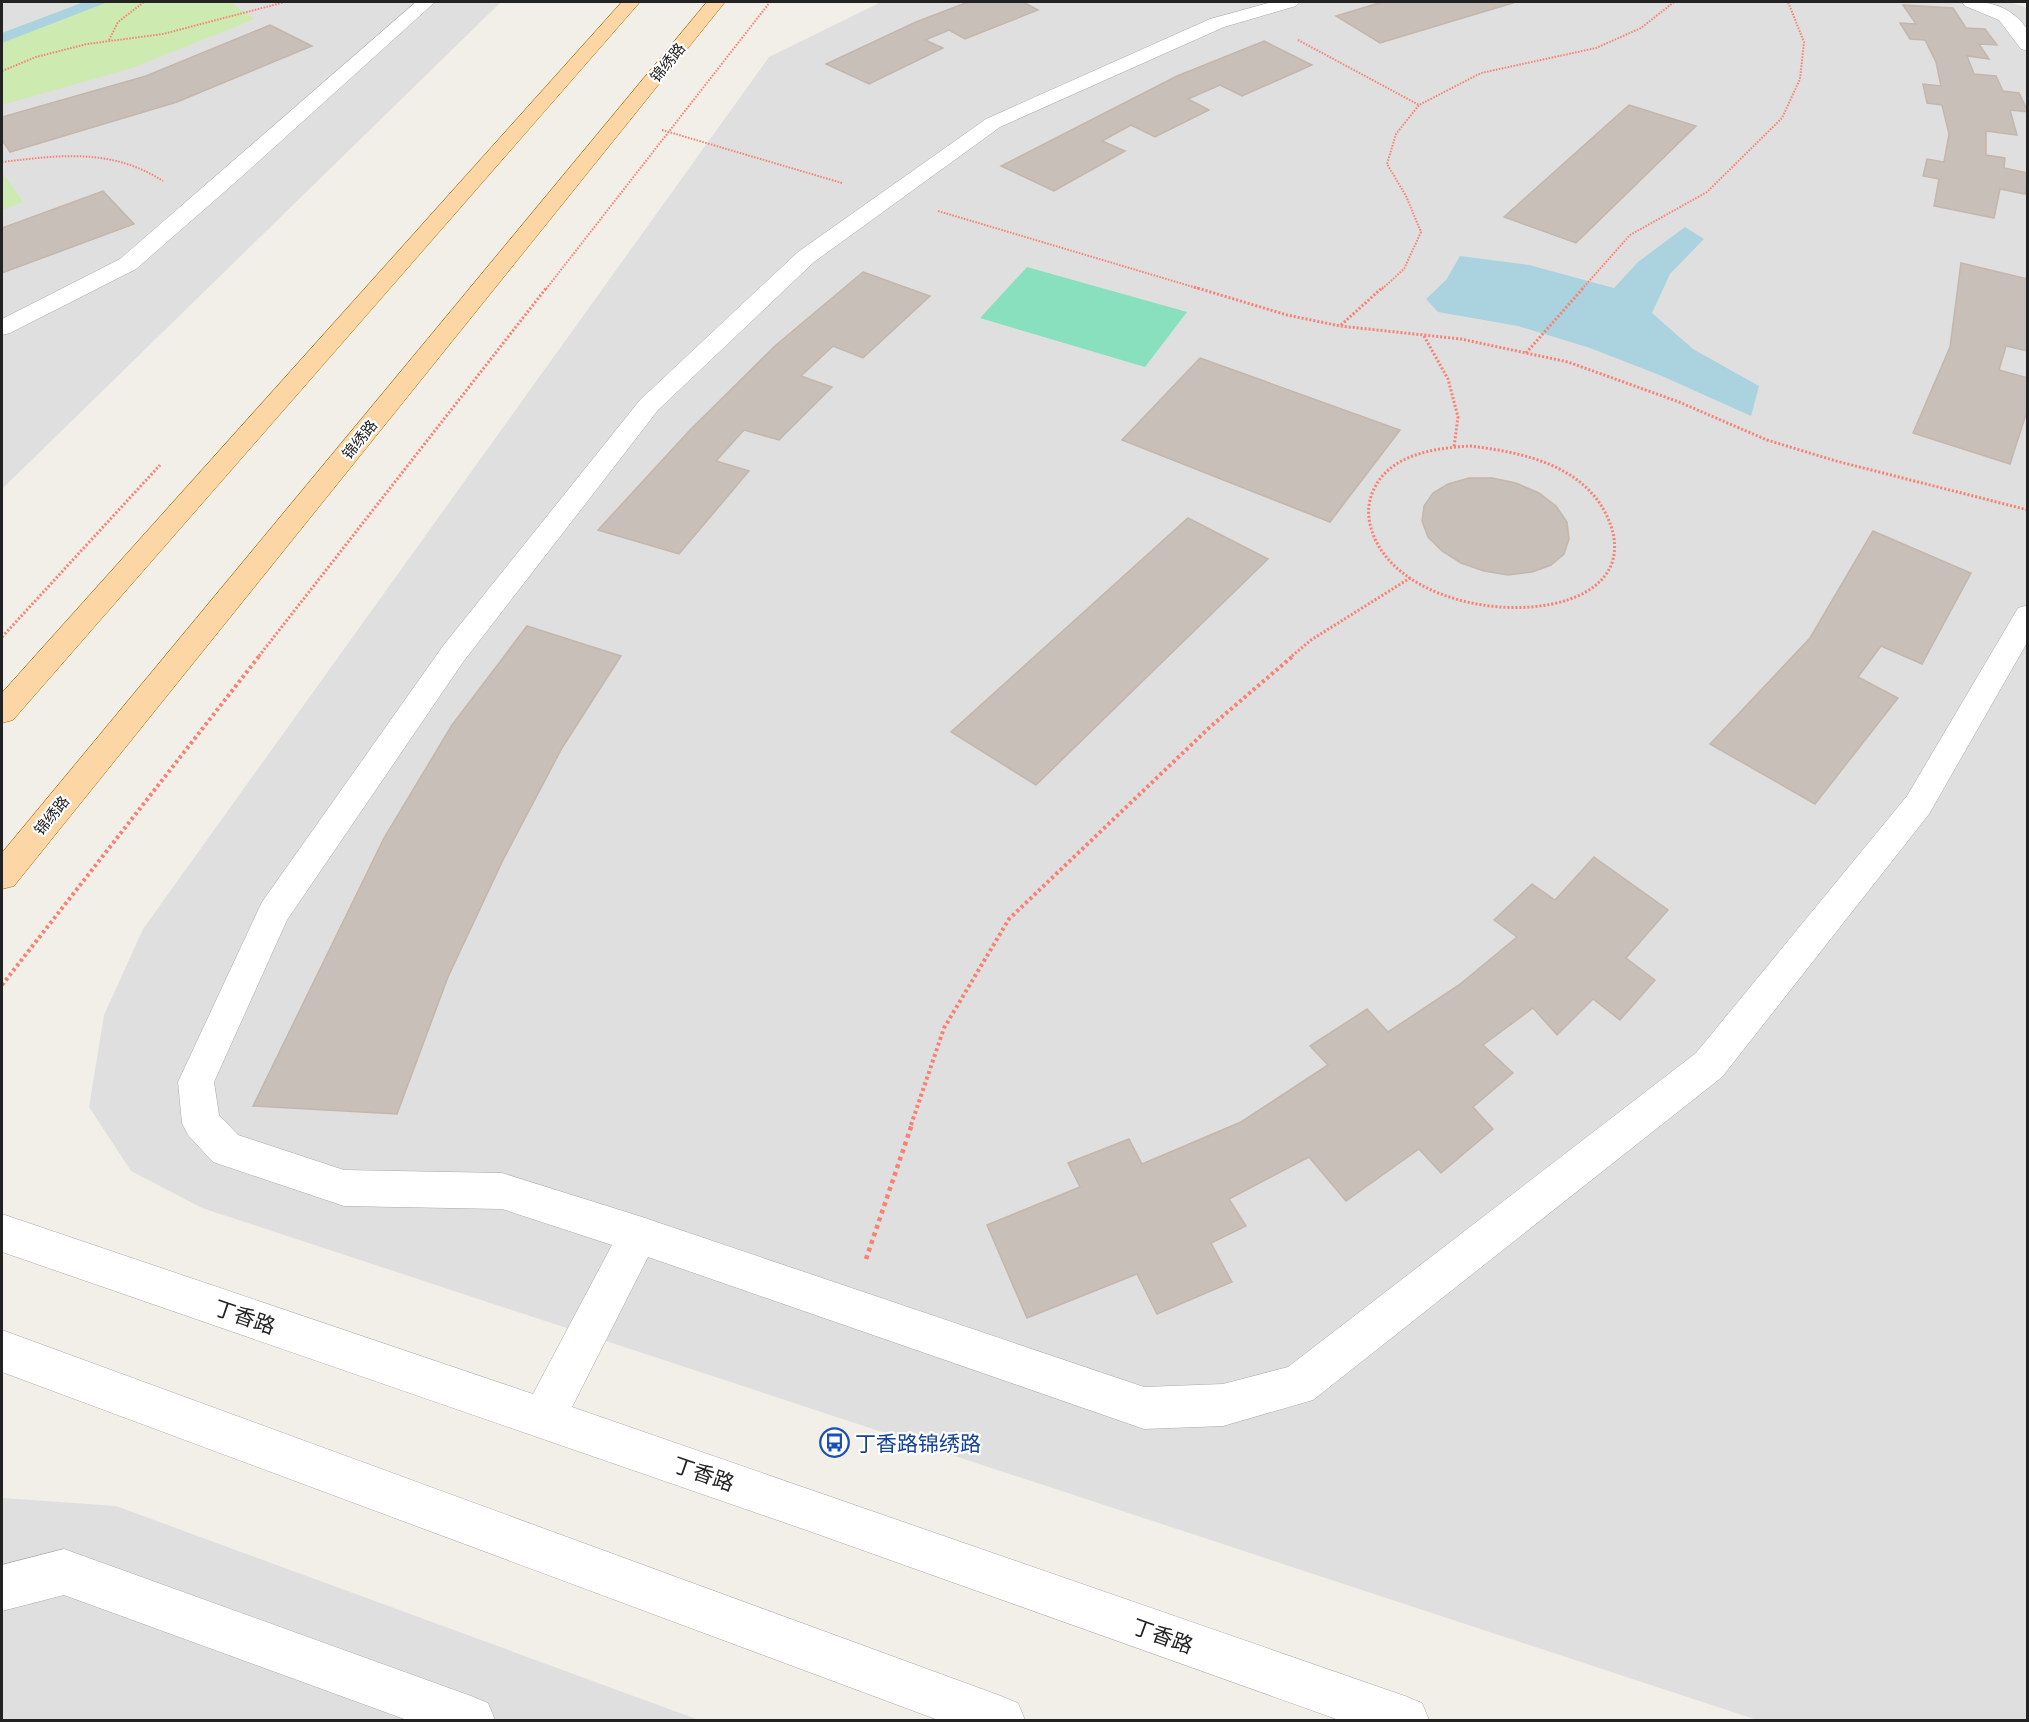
<svg xmlns="http://www.w3.org/2000/svg" width="2029" height="1722" font-family="Lato,'Noto Sans SC',sans-serif">
	<style>
		.residential { fill: #e0dfdf }
		.grass { fill: #cdebb0 }
		.pitch { fill: #88e0be }
		.water { fill: #aad3df }
		.building { fill: #c7bfb8; stroke: #c4b6ab; stroke-width: 1.5 }
		.lines { fill: none; stroke-linecap: round; stroke-linejoin: round }
		.minor-casing { stroke: #a9a9a9; stroke-width: 1 }
		.major-casing { stroke: #a06b00; stroke-width: 1 }
		.path-far3 { stroke: #fa8072; stroke-width: 2; stroke-dasharray: 1.5 1.5; stroke-linecap: butt }
		.path-far2 { stroke: #fa8072; stroke-width: 3; stroke-dasharray: 2 2; stroke-linecap: butt }
		.path-far1 { stroke: #fa8072; stroke-width: 4; stroke-dasharray: 3 3; stroke-linecap: butt }
		.path { stroke: #fa8072; stroke-width: 4.5; stroke-dasharray: 4 4; stroke-linecap: butt }
		.minor { fill: #fff; fill-rule: evenodd }
		.major { fill: #fcd6a4; fill-rule: evenodd }
		.labels { text-anchor: middle; dominant-baseline: central; stroke-width: 4.5; stroke-linejoin: round; paint-order: stroke }
		.far-street-label { font-size: 15px; fill: #222; stroke: #fff }
		.near-street-label { font-size: 21px; fill: #222; stroke: #fff }
		.near-transit-label { font-size: 21px; fill: #164399; stroke: #fff; text-anchor: start }
	</style>
	<rect width="100%" height="100%" fill="#f2efe9"/>
	<g class="residential">
		<path d="M2,2H501L2,489Z"/>
		<path d="M881,2H2010L2027,8V1720H1757L202,1208L131,1171L89,1107L104,1015L143,929L769,57Z"/>
		<path d="M3,1498L116,1506L699,1720H2Z"/>
	</g>
	<g class="grass">
		<path d="M84,2H230L255,19L132,68L2,105V33Z"/>
		<path d="M2,172L23,202L2,210Z"/>
	</g>
	<path class="pitch" d="M1027,267L1187,312L1145,367L980,318Z"/>
	<g class="water">
		<path d="M84,2H108L2,43V33Z"/>
		<path d="M1685,227L1704,239L1670,274L1652,313L1693,349L1759,386L1751,416L1662,376L1590,348L1518,326L1438,312L1426,299L1446,280L1460,256L1529,265L1614,288L1638,262Z"/>
	</g>
	<g class="building">
		<path d="M968,2H1023L1038,10L965,39L949,30L925,40L943,48L869,84L826,64L916,22Z"/>
		<path d="M1382,2H1516L1380,43L1336,16Z"/>
		<path d="M1903,5L1953,8L1966,28L1985,29L1997,45L1979,44L1989,59L1967,56L1974,74L1996,76L2003,91L2019,93L2028,112L2010,110L2017,135L1986,131V155L2005,158L2004,168L2028,173L2025,194L2000,189L1994,218L1934,206L1939,179L1923,176L1927,159L1944,162L1949,134L1942,105L1927,103L1923,84L1941,86L1936,62L1925,40L1910,39L1900,23L1916,24Z"/>
		<path d="M270,25L312,46L177,102L10,152L2,140V117L146,76Z"/>
		<path d="M1264,41L1312,65L1242,96L1220,85L1188,99L1209,110L1155,137L1131,125L1102,141L1125,151L1054,191L1001,166L1177,76Z"/>
		<path d="M1629,105L1696,126L1576,243L1504,217Z"/>
		<path d="M103,191L134,224L2,273V228Z"/>
		<path d="M1961,263L2028,279V351L2006,346L1999,370L2028,378V408L2010,464L1913,433L1950,347Z"/>
		<path d="M863,272L930,296L863,358L833,346L801,376L832,387L779,440L744,430L716,461L749,471L679,554L598,530L690,430L776,345Z"/>
		<path d="M1200,358L1400,430L1330,522L1122,440Z"/>
		<path d="M1469,478H1492L1516,483L1539,493L1556,506L1567,522L1569,539L1564,554L1551,565L1532,572L1508,575L1484,571L1461,563L1442,551L1428,537L1422,521L1424,506L1433,493L1448,484Z"/>
		<path d="M1188,518L1268,559L1036,785L951,732Z"/>
		<path d="M1873,531L1971,573L1922,664L1881,646L1858,677L1898,698L1815,804L1710,744L1810,638Z"/>
		<path d="M527,626L621,656L562,748L503,860L448,977L397,1114L253,1106L384,838L452,725Z"/>
		<path d="M1594,857L1668,910L1626,958L1655,980L1620,1020L1593,999L1557,1035L1533,1008L1483,1045L1513,1073L1473,1107L1493,1129L1441,1173L1419,1149L1346,1201L1309,1157L1229,1199L1246,1226L1211,1243L1232,1282L1157,1314L1137,1274L1027,1318L987,1225L1080,1187L1068,1163L1129,1139L1142,1164L1241,1122L1328,1065L1310,1046L1367,1009L1388,1032L1459,985L1517,937L1494,920L1532,884L1555,900Z"/>
	</g>
	<g class="lines">
		<defs>
			<g id="minor">
				<path d="M416,2H435L239,179L136,269L10,333L2,335V319L120,259Z"/>
				<path d="M1272,2H1299L1296,6L1224,27L1000,127L814,262L658,410L463,662L287,920L214,1082L219,1115L238,1135L344,1170L502,1173L639,1216L1144,1387L1223,1384L1288,1367L1696,1053L1907,796L2018,608L2028,605V641L1929,814L1722,1077L1313,1400L1223,1426L1144,1429L648,1257L572,1407L1405,1696L1422,1703L1429,1720H1339L806,1530L2,1252V1214L533,1394L612,1245L502,1209L344,1206L213,1162L188,1135L182,1123L178,1082L262,902L443,646L640,400L798,252L986,119L1210,19Z"/>
				<path d="M1962,2C1990,0 2011,6 2028,30V51L2021,49L1999,20L1965,6Z"/>
				<path d="M2,1330L1001,1696L1018,1703L1025,1720H938L2,1372Z"/>
				<path d="M64,1549L471,1696L488,1703L495,1720H407L64,1595L2,1611V1565Z"/>
			</g>
			<g id="major">
				<path d="M622,2H640L13,720L2,723V693Z"/>
				<path d="M707,2H725L14,886L2,889V853Z"/>
			</g>
		</defs>
		<use href="#minor" class="minor-casing"/>
		<use href="#major" class="major-casing"/>
		<g class="path-far3">
			<path d="M109,40L118,22L144,2"/>
			<path d="M1298,40L1419,105"/>
			<path d="M2,71L36,57L87,44L163,34L285,2"/>
			<path d="M662,130L842,183"/>
			<path d="M2,162C61,155 111,148 163,181"/>
			<path d="M938,211L1200,289"/>
			<path d="M546,289L770,2"/>
			<path d="M1382,289L1404,269L1421,232L1406,196L1387,164L1396,134L1419,105L1481,73L1596,48L1641,28L1674,2"/>
			<path d="M1582,289L1630,235L1707,192L1782,118L1800,79L1804,42L1788,2"/>
		</g>
		<g class="path-far2">
			<path d="M1194,287L1287,315L1340,326L1461,339L1568,362L1679,402L1767,440L1836,461L2028,510"/>
			<path d="M1341,325L1383,287"/>
			<path d="M1424,336L1448,379L1458,417L1454,447"/>
			<path d="M1526,353L1584,287"/>
			<path d="M1470,446C1520,452 1581,464 1606,514C1663,631 1420,637 1375,539C1368,523 1366,507 1373,491C1389,454 1435,448 1470,446Z"/>
			<path d="M2,637L160,465"/>
			<path d="M259,656L547,287"/>
			<path d="M1292,656L1311,640L1410,578"/>
		</g>
		<g class="path-far1">
			<path d="M2,985L260,655"/>
			<path d="M911,1125L944,1028L1009,919L1210,727L1294,655"/>
		</g>
		<path class="path" d="M866,1259L912,1124"/>
		<use href="#minor" class="minor"/>
		<use href="#major" class="major"/>
	</g>
	<defs>
		<symbol id="bus-ring" viewBox="-11 -11 22 22"><circle r="9.5" fill="#fff" stroke="#1a4fb4" stroke-width="1.5"/><path d="M-5-6H5V4H4V6H2V4H-2V6H-4V4H-5ZM-3.5-4V0h7V-4ZM-3.5 1.2v1.5H-2V1.2ZM2 1.2v1.5H3.5V1.2Z" fill="#1a4fb4"/></symbol>
	</defs>
	<g fill-rule="evenodd">
		<use href="#bus-ring" x="818" y="1426" width="33" height="33"/>
	</g>
	<g class="labels">
		<g class="far-street-label">
			<text transform="translate(667 62) rotate(-51)">锦绣路</text>
			<text transform="translate(359 439) rotate(-51)">锦绣路</text>
			<text transform="translate(51 815) rotate(-51)">锦绣路</text>
		</g>
		<g class="near-street-label">
			<text transform="translate(245 1316) rotate(19)">丁香路</text>
			<text transform="translate(704 1473) rotate(19)">丁香路</text>
			<text transform="translate(1163 1635) rotate(20)">丁香路</text>
		</g>
		<g class="near-transit-label">
			<text x="855" y="1442">丁香路锦绣路</text>
		</g>
	</g>
	<rect width="2029" height="1722" fill="none" stroke="#222222" stroke-width="6"/>
</svg>
